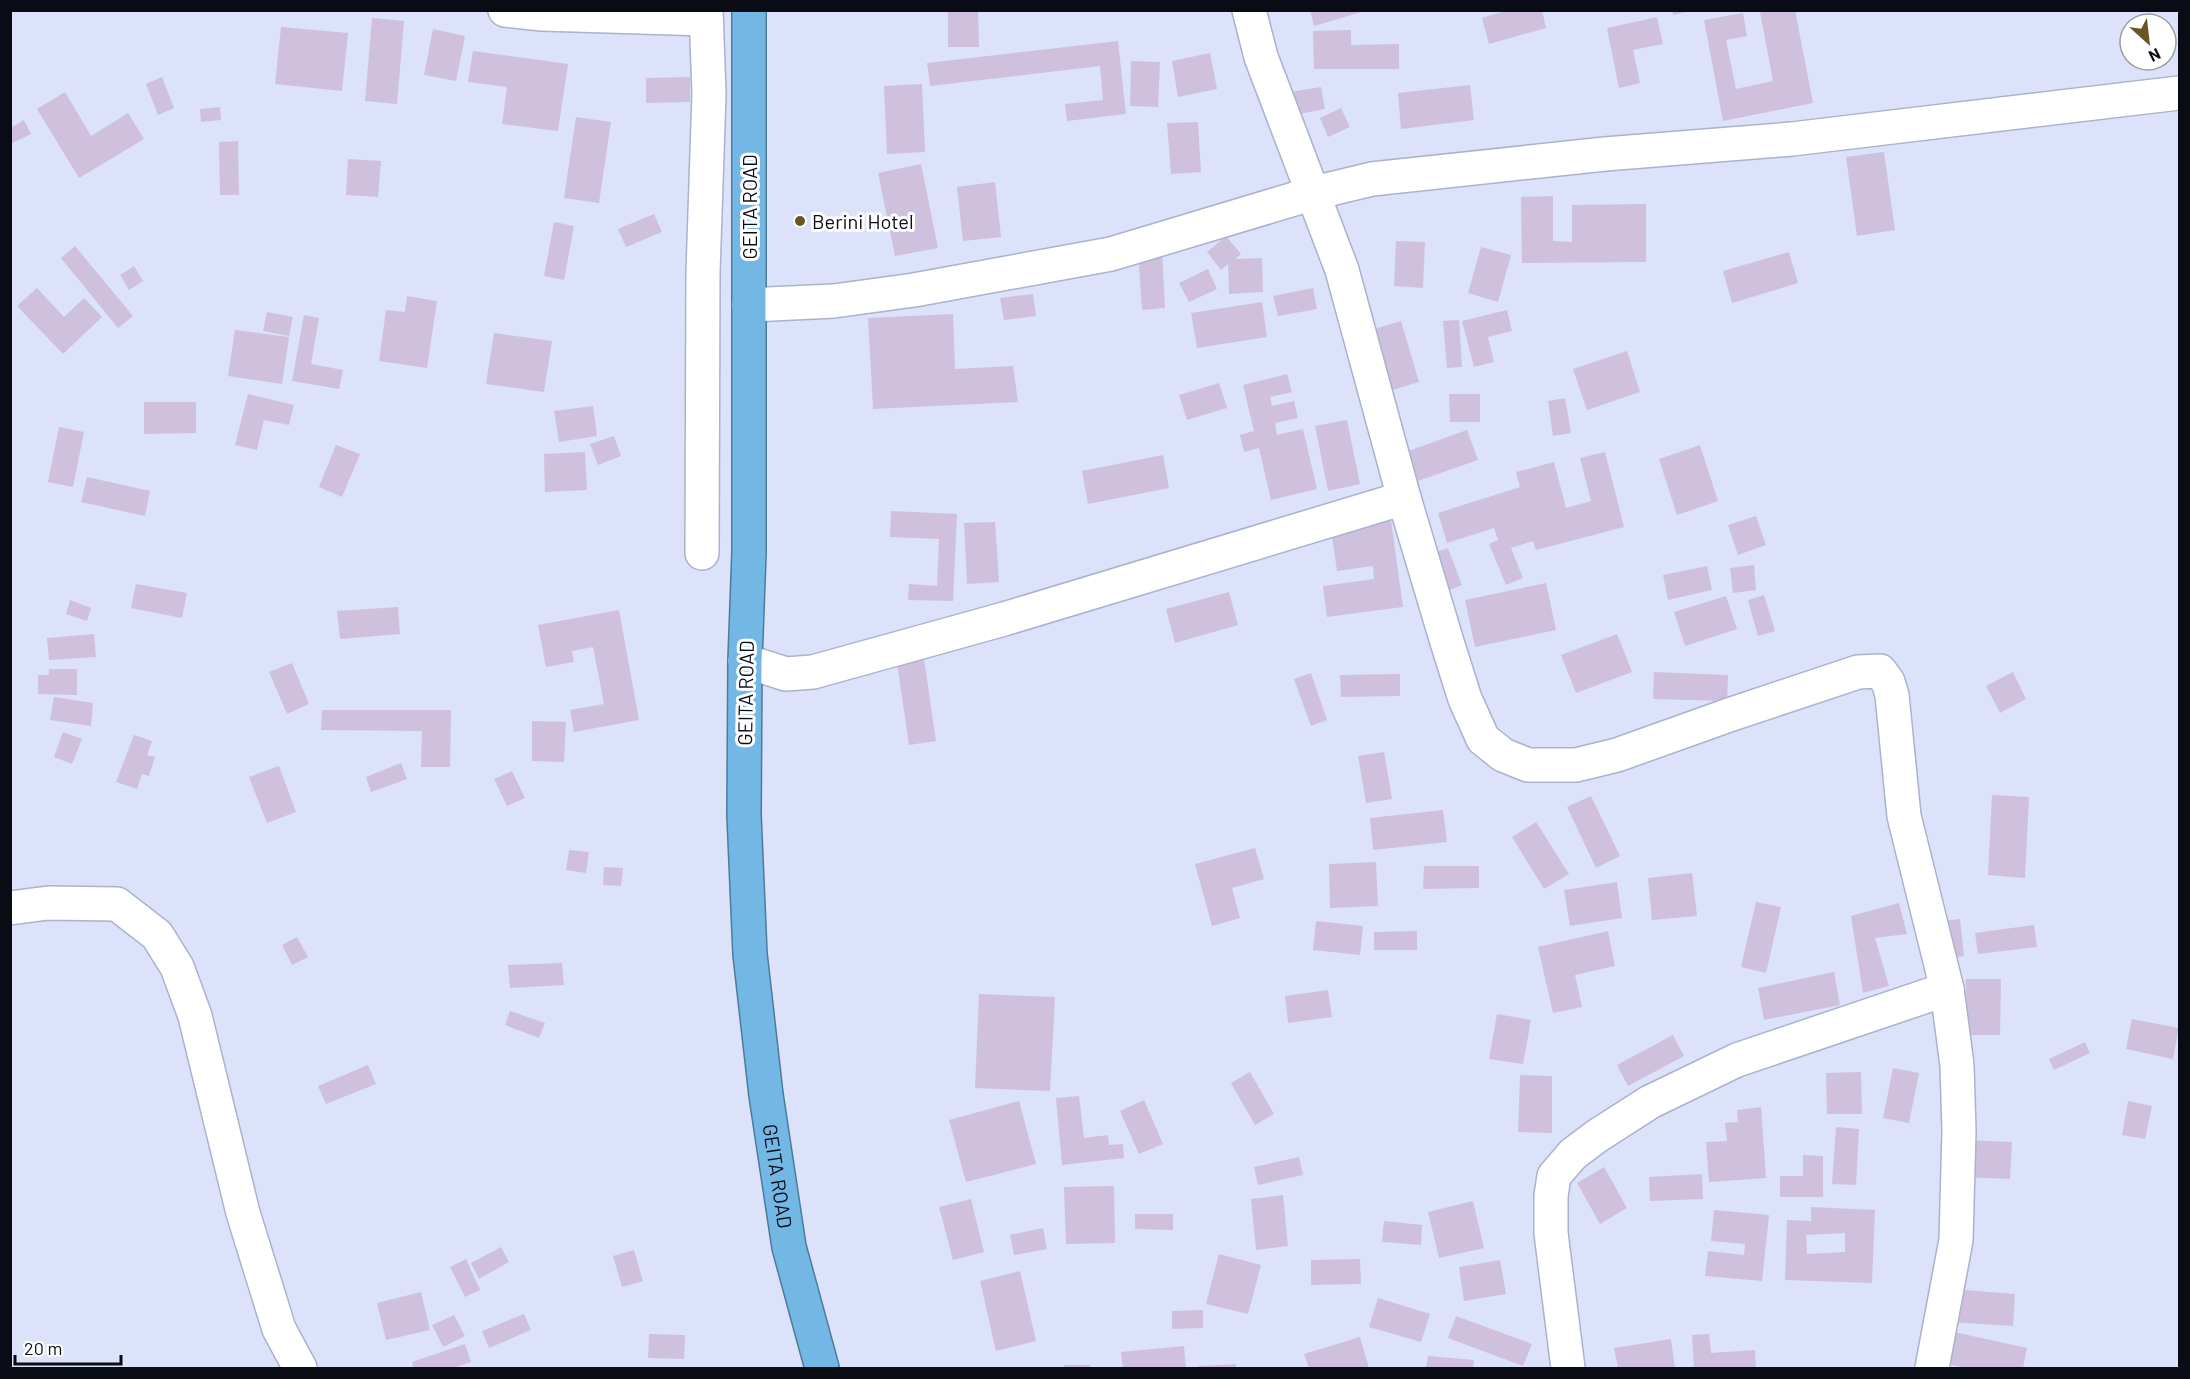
<svg xmlns="http://www.w3.org/2000/svg" width="2190" height="1379" font-family="Barlow,sans-serif">
	<style>
		.building { fill: #cfc1dd; fill-rule: evenodd }
		.lines { fill: none; stroke-linecap: round; stroke-linejoin: round }
		.street-casing { stroke: #aab2cf; stroke-width: 36 }
		.highway-casing { stroke: #4e7b9c; stroke-width: 36 }
		.street { stroke: #fff; stroke-width: 33 }
		.highway { stroke: #73b7e5; stroke-width: 33 }
		.poi-dot { fill: #6a5624; stroke: #fff; stroke-width: 2 }
		.labels { text-anchor: middle; dominant-baseline: central; stroke-width: 6; stroke-linejoin: round; paint-order: stroke }
		.street-label { font-size: 20px; fill: #090c15; stroke: #fff }
		.poi-label { font-size: 20px; fill: #090c15; stroke: #fff; text-anchor: start }
	</style>
	<rect width="100%" height="100%" fill="#dbe2fa"/>
	<g class="building">
		<path d="M948,10H978L979,47H948Z"/>
		<path d="M1310,10H1364L1365,11L1314,26Z"/>
		<path d="M1508,10H1542L1546,28L1489,44L1482,18Z"/>
		<path d="M1672,10H1690V11L1673,15Z"/>
		<path d="M1768,10H1795L1813,103L1723,121L1704,20L1743,13L1747,36L1726,40L1736,89L1773,81L1760,12Z"/>
		<path d="M1657,17L1663,44L1633,50L1640,83L1619,88L1607,28Z"/>
		<path d="M372,18L404,21L397,104L365,101Z"/>
		<path d="M281,27L348,33L342,91L275,84Z"/>
		<path d="M433,29L465,36L456,81L424,75Z"/>
		<path d="M1351,30V45L1399,44V69H1314L1313,31Z"/>
		<path d="M1118,41L1126,114L1067,121L1065,104L1103,100L1100,66L930,86L927,63Z"/>
		<path d="M473,51L568,64L558,131L502,124L507,87L468,82Z"/>
		<path d="M1210,53L1217,89L1178,97L1172,61Z"/>
		<path d="M1131,61L1160,62L1158,107L1130,106Z"/>
		<path d="M162,77L174,108L158,115L146,84Z"/>
		<path d="M690,77V102L646,103V78Z"/>
		<path d="M922,84L925,152L887,154L884,86Z"/>
		<path d="M1470,85L1474,120L1401,129L1398,93Z"/>
		<path d="M1321,87L1325,109L1294,115L1290,92Z"/>
		<path d="M65,92L91,136L128,113L144,139L79,178L37,109Z"/>
		<path d="M220,107L221,120L201,122L200,109Z"/>
		<path d="M1341,108L1350,127L1328,137L1320,118Z"/>
		<path d="M576,117L611,122L599,203L564,198Z"/>
		<path d="M24,120L31,134L10,144V128Z"/>
		<path d="M1198,122L1201,172L1171,174L1167,123Z"/>
		<path d="M238,141L239,195H220L219,142Z"/>
		<path d="M1884,152L1895,230L1857,236L1846,157Z"/>
		<path d="M348,159L381,161L378,197L346,195Z"/>
		<path d="M921,164L938,248L895,256L878,173Z"/>
		<path d="M995,182L1001,237L963,241L957,187Z"/>
		<path d="M1553,196V241L1572,242V205L1646,204V262L1522,263L1521,197Z"/>
		<path d="M654,214L662,232L626,247L618,229Z"/>
		<path d="M554,222L574,226L564,280L544,276Z"/>
		<path d="M1226,236L1241,254L1235,259L1262,258L1263,292L1229,294L1228,264L1221,270L1207,252Z"/>
		<path d="M1396,241L1425,242L1423,288L1394,286Z"/>
		<path d="M75,246L133,316L118,328L61,258Z"/>
		<path d="M1481,247L1511,255L1498,302L1468,293Z"/>
		<path d="M1162,250L1165,308L1142,310L1138,251Z"/>
		<path d="M1789,252L1798,283L1732,303L1723,271Z"/>
		<path d="M134,266L143,281L129,290L120,275Z"/>
		<path d="M1208,269L1217,289L1189,302L1179,283Z"/>
		<path d="M37,288L64,317L84,298L102,317L63,354L17,306Z"/>
		<path d="M1313,288L1317,309L1278,316L1273,296Z"/>
		<path d="M1033,294L1036,316L1004,320L1000,298Z"/>
		<path d="M407,296L437,301L427,368L379,361L386,310L405,312Z"/>
		<path d="M1262,302L1267,337L1197,348L1191,313Z"/>
		<path d="M1507,310L1512,331L1488,337L1494,362L1474,367L1462,321Z"/>
		<path d="M267,312L293,317L289,336L263,331Z"/>
		<path d="M953,314L955,369L1013,366L1018,402L873,409L868,318Z"/>
		<path d="M304,315L319,318L311,364L343,370L339,389L292,381Z"/>
		<path d="M1459,320L1462,367L1447,368L1443,321Z"/>
		<path d="M1401,321L1419,382L1386,392L1368,331Z"/>
		<path d="M235,330L289,337L282,384L228,376Z"/>
		<path d="M494,333L552,341L544,392L486,384Z"/>
		<path d="M1627,351L1640,392L1587,410L1573,369Z"/>
		<path d="M1287,374L1292,392L1270,397L1272,406L1294,401L1298,418L1275,423L1277,435L1303,429L1317,489L1271,500L1259,448L1244,452L1240,435L1254,431L1243,385Z"/>
		<path d="M1219,383L1227,408L1187,420L1179,395Z"/>
		<path d="M248,394L294,405L289,425L264,420L257,450L235,445Z"/>
		<path d="M1449,394H1480V422H1450Z"/>
		<path d="M1565,398L1571,433L1553,436L1548,401Z"/>
		<path d="M144,402H196V433L144,434Z"/>
		<path d="M593,406L597,436L559,442L554,411Z"/>
		<path d="M1347,420L1360,484L1328,491L1315,426Z"/>
		<path d="M59,427L84,432L73,487L48,482Z"/>
		<path d="M1467,430L1478,460L1412,483L1403,453Z"/>
		<path d="M614,436L621,456L598,465L590,444Z"/>
		<path d="M336,445L360,454L342,497L319,487Z"/>
		<path d="M1700,445L1718,501L1677,515L1659,459Z"/>
		<path d="M585,452L587,490L545,492L544,454Z"/>
		<path d="M1605,452L1624,527L1536,550L1533,541L1511,548L1523,578L1506,585L1489,544L1498,540L1494,528L1447,543L1438,513L1520,487L1516,472L1554,462L1566,508L1591,501L1580,458Z"/>
		<path d="M1163,455L1169,488L1088,504L1082,471Z"/>
		<path d="M87,477L150,491L145,516L81,502Z"/>
		<path d="M891,511L957,514L953,601L908,600L909,584L937,586L939,539L890,537Z"/>
		<path d="M1756,516L1766,545L1738,555L1728,525Z"/>
		<path d="M1391,520L1403,607L1327,617L1323,586L1374,579L1373,566L1337,571L1331,529Z"/>
		<path d="M995,522L999,582L967,584L964,523Z"/>
		<path d="M1448,548L1462,585L1442,593L1428,555Z"/>
		<path d="M1754,565L1756,590L1733,593L1730,568Z"/>
		<path d="M1707,566L1712,590L1668,600L1663,575Z"/>
		<path d="M1546,583L1556,630L1475,647L1465,600Z"/>
		<path d="M136,584L187,593L182,618L131,608Z"/>
		<path d="M1229,592L1238,625L1175,643L1166,609Z"/>
		<path d="M1764,595L1775,631L1758,636L1748,600Z"/>
		<path d="M1726,596L1737,629L1685,646L1674,612Z"/>
		<path d="M70,600L91,608L87,621L66,614Z"/>
		<path d="M398,607L400,634L340,639L337,611Z"/>
		<path d="M619,610L639,720L574,732L570,710L604,704L593,647L572,651L574,662L546,667L538,625Z"/>
		<path d="M94,634L96,657L49,660L47,638Z"/>
		<path d="M1617,634L1632,672L1576,693L1561,655Z"/>
		<path d="M924,659L936,741L909,745L897,663Z"/>
		<path d="M292,663L309,704L287,714L269,672Z"/>
		<path d="M49,669H77V695L38,694V675H49Z"/>
		<path d="M1654,672L1728,675L1727,701L1653,699Z"/>
		<path d="M2013,672L2026,699L2000,713L1986,686Z"/>
		<path d="M1311,673L1327,720L1311,726L1294,679Z"/>
		<path d="M1400,674V696L1341,697L1340,675Z"/>
		<path d="M54,697L93,703L91,726L50,720Z"/>
		<path d="M322,710H451L450,767H421L422,731L321,730Z"/>
		<path d="M532,721L566,722L564,762L532,761Z"/>
		<path d="M63,732L82,739L72,764L54,757Z"/>
		<path d="M134,735L152,741L147,755L155,757L149,776L142,774L137,789L116,782Z"/>
		<path d="M1384,752L1392,799L1366,803L1358,756Z"/>
		<path d="M401,763L407,779L371,792L366,777Z"/>
		<path d="M279,766L296,812L267,823L249,777Z"/>
		<path d="M512,771L525,798L507,806L494,779Z"/>
		<path d="M1992,795L2029,797L2025,878L1988,875Z"/>
		<path d="M1591,796L1620,856L1596,868L1567,807Z"/>
		<path d="M1443,810L1447,842L1373,850L1370,818Z"/>
		<path d="M1536,822L1569,874L1544,889L1512,837Z"/>
		<path d="M1255,848L1264,879L1232,888L1240,918L1212,926L1195,864Z"/>
		<path d="M569,850L589,852L586,873L566,870Z"/>
		<path d="M1376,862L1378,906L1330,908L1329,864Z"/>
		<path d="M1424,866H1479V888L1423,889Z"/>
		<path d="M604,867L623,868L621,886L603,885Z"/>
		<path d="M1692,873L1697,916L1652,920L1648,878Z"/>
		<path d="M1617,882L1622,918L1570,926L1564,890Z"/>
		<path d="M1756,902L1781,907L1766,973L1741,967Z"/>
		<path d="M1899,903L1907,934L1875,938L1889,986L1863,993L1851,916Z"/>
		<path d="M1960,919L1964,956L1947,959L1942,921Z"/>
		<path d="M1316,921L1363,926L1360,955L1313,950Z"/>
		<path d="M2034,925L2037,947L1978,954L1975,933Z"/>
		<path d="M1417,931V950H1374V932Z"/>
		<path d="M1608,931L1615,966L1575,975L1582,1007L1553,1013L1538,947Z"/>
		<path d="M297,937L308,957L292,965L282,945Z"/>
		<path d="M562,963L564,985L510,988L508,965Z"/>
		<path d="M1834,972L1840,1005L1764,1020L1758,988Z"/>
		<path d="M1966,979H2001L2000,1035H1965Z"/>
		<path d="M1328,990L1332,1017L1288,1023L1285,996Z"/>
		<path d="M979,994L1055,997L1050,1091L975,1088Z"/>
		<path d="M510,1011L545,1023L539,1038L505,1025Z"/>
		<path d="M1497,1014L1531,1020L1523,1064L1489,1059Z"/>
		<path d="M2132,1019L2179,1028L2173,1059L2126,1049Z"/>
		<path d="M1673,1035L1684,1056L1628,1086L1617,1065Z"/>
		<path d="M2085,1042L2090,1053L2054,1070L2049,1059Z"/>
		<path d="M368,1065L376,1084L326,1104L318,1086Z"/>
		<path d="M1893,1068L1919,1073L1909,1123L1883,1118Z"/>
		<path d="M1250,1072L1274,1114L1255,1125L1231,1083Z"/>
		<path d="M1861,1072L1862,1114H1827L1826,1073Z"/>
		<path d="M1520,1075L1552,1076V1133L1518,1132Z"/>
		<path d="M1079,1096L1084,1138L1108,1135L1109,1145L1123,1144L1124,1158L1062,1165L1056,1098Z"/>
		<path d="M1144,1100L1163,1144L1139,1154L1120,1111Z"/>
		<path d="M1019,1101L1036,1164L966,1182L949,1120Z"/>
		<path d="M2128,1101L2152,1106L2145,1139L2122,1135Z"/>
		<path d="M1761,1107L1766,1178L1709,1182L1706,1142L1727,1141L1725,1123L1738,1122L1737,1110Z"/>
		<path d="M1836,1127L1859,1129L1856,1185L1832,1184Z"/>
		<path d="M1964,1140L2012,1142L2010,1179L1961,1177Z"/>
		<path d="M1803,1155L1823,1156V1197H1780V1176H1803Z"/>
		<path d="M1299,1157L1303,1175L1258,1185L1254,1167Z"/>
		<path d="M1604,1167L1627,1208L1600,1224L1577,1183Z"/>
		<path d="M1702,1174L1703,1199L1650,1201L1649,1177Z"/>
		<path d="M1114,1186L1115,1243L1066,1244L1064,1187Z"/>
		<path d="M1283,1195L1288,1246L1256,1250L1251,1199Z"/>
		<path d="M971,1199L984,1252L953,1260L939,1207Z"/>
		<path d="M1473,1201L1484,1248L1439,1258L1428,1212Z"/>
		<path d="M1811,1207L1875,1210L1872,1283L1785,1280L1787,1220L1811,1221ZM1845,1233V1252L1807,1254L1806,1235Z"/>
		<path d="M1714,1210L1769,1215L1762,1281L1705,1276L1708,1251L1744,1255L1745,1244L1711,1241Z"/>
		<path d="M1135,1214H1173V1230L1135,1229Z"/>
		<path d="M1384,1221L1422,1225L1421,1245L1382,1242Z"/>
		<path d="M1043,1228L1047,1249L1014,1255L1010,1235Z"/>
		<path d="M501,1247L509,1262L479,1279L471,1263Z"/>
		<path d="M634,1250L643,1281L622,1287L613,1256Z"/>
		<path d="M1219,1254L1261,1265L1248,1314L1206,1304Z"/>
		<path d="M466,1259L480,1290L465,1297L450,1267Z"/>
		<path d="M1360,1259L1361,1284L1311,1285V1260Z"/>
		<path d="M1500,1260L1506,1294L1464,1301L1459,1267Z"/>
		<path d="M1020,1271L1036,1341L996,1351L980,1281Z"/>
		<path d="M1952,1289L2015,1294L2013,1326L1949,1322Z"/>
		<path d="M421,1292L430,1330L386,1340L377,1303Z"/>
		<path d="M1378,1298L1430,1314L1421,1342L1369,1327Z"/>
		<path d="M1203,1310V1328L1172,1329V1311Z"/>
		<path d="M524,1314L531,1330L489,1348L482,1331Z"/>
		<path d="M454,1315L465,1336L443,1347L432,1325Z"/>
		<path d="M1456,1316L1532,1344L1523,1366L1448,1338Z"/>
		<path d="M1954,1332L2027,1348L2023,1368H1967L1947,1364Z"/>
		<path d="M649,1334L685,1335L684,1359L648,1358Z"/>
		<path d="M1709,1334L1711,1353L1755,1350L1756,1368H1694L1692,1335Z"/>
		<path d="M1360,1337L1369,1368H1309L1304,1354Z"/>
		<path d="M1671,1339L1675,1368H1618L1614,1348Z"/>
		<path d="M465,1344L471,1362L453,1368H414L412,1362Z"/>
		<path d="M1184,1346L1186,1368H1123L1121,1352Z"/>
		<path d="M1428,1356L1474,1360L1473,1368H1426Z"/>
		<path d="M1236,1364V1368H1198V1366Z"/>
		<rect x="1064" y="1365" width="26" height="3"/>
	</g>
	<g class="lines">
		<defs>
			<g id="street">
				<path d="M505,10L542,14L706,19"/>
				<path d="M1249,10L1261,57L1342,270L1404,498L1447,642L1465,699L1483,739L1503,755L1528,765H1576L1617,755L1729,715L1858,672L1880,671L1888,682L1892,695L1904,816L1947,989L1957,1065L1959,1131L1956,1240L1932,1368"/>
				<path d="M749,305L834,301L914,290L1111,254L1314,193L1372,179L1605,154L1792,139L2179,93"/>
				<path d="M702,553L703,272L709,94L706,10"/>
				<path d="M745,661L786,674L813,672L1004,619L1404,498"/>
				<path d="M10,908L48,903L117,904L157,935L177,967L195,1016L243,1213L279,1329L300,1368"/>
				<path d="M1568,1368L1551,1233V1196L1554,1176L1573,1154L1597,1136L1650,1102L1737,1060L1947,989"/>
			</g>
			<g id="highway">
				<path id="s1" d="M749,10V552L745,661L744,815L750,954L766,1095L789,1247L822,1368"/>
			</g>
		</defs>
		<use href="#street" class="street-casing"/>
		<use href="#highway" class="highway-casing"/>
		<use href="#street" class="street"/>
		<use href="#highway" class="highway"/>
	</g>
	<circle class="poi-dot" cx="800" cy="221" r="6"/>
	<g class="labels">
		<g class="street-label">
			<text transform="translate(749 207) rotate(-90)">GEITA ROAD</text>
			<text transform="translate(745 693) rotate(-89)">GEITA ROAD</text>
			<text stroke="none"><textPath href="#s1" startOffset="1168">GEITA ROAD</textPath></text>
		</g>
		<g class="poi-label">
			<text x="812" y="221">Berini Hotel</text>
		</g>
	</g>
	<rect width="2190" height="1379" fill="none" stroke="#090c15" stroke-width="24"/>
	<g transform="translate(2148 42) rotate(153)"><circle r="28" fill="#ffffff" stroke="#9d9ea1" stroke-width="1.5"/>
	<path d="M0-4.5L10 22L0 15L-10 22Z" fill="#6a5624"/>
	<text y="-9" font-size="16" font-weight="bold" text-anchor="middle" fill="#090c15">N</text>
	</g>
	<path d="M15 1355v9h106v-9" fill="none" stroke="#090c15" stroke-width="3"/>
	<text x="24" y="1355" font-size="18" fill="#090c15" stroke="#ffffff" stroke-width="4.5" paint-order="stroke">20 m</text>
</svg>
